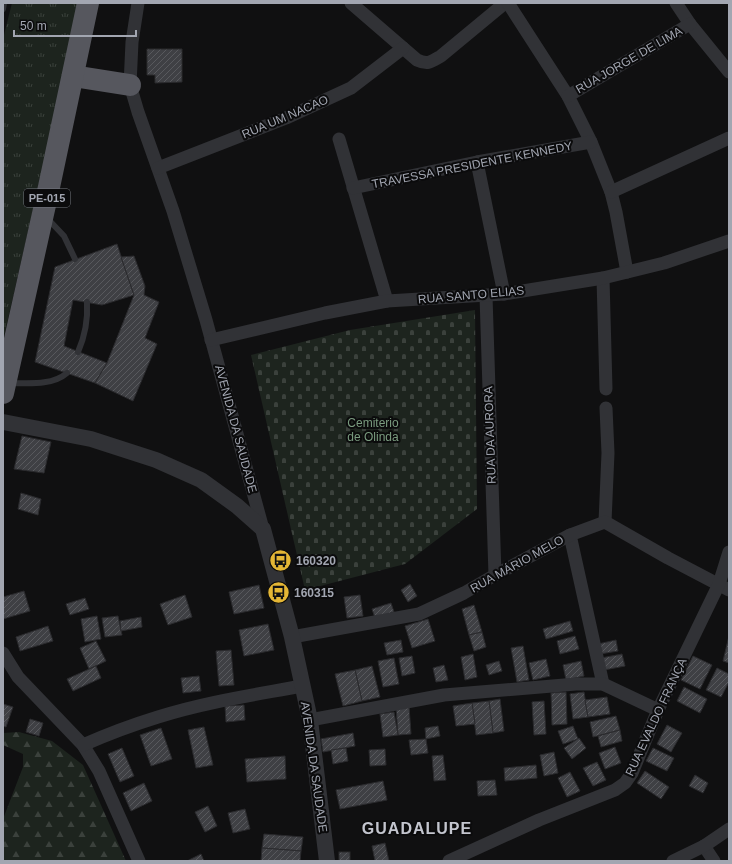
<svg xmlns="http://www.w3.org/2000/svg" width="732" height="864" font-family="Arial,sans-serif">
	<style>
		.grass { fill: url(#grass-tufts) }
		.forest { fill: url(#forest-firs) }
		.cemetery { fill: url(#cemetery-stones) }
		.building { fill: url(#building-hatch); stroke: #2a2a2d }
		.lines { fill: none; stroke-linecap: round; stroke-linejoin: round }
		.service { stroke: #313236; stroke-width: 6 }
		.minor { stroke: #313236; stroke-width: 13 }
		.tertiary { stroke: #313236; stroke-width: 16 }
		.trunk { stroke: #56575e; stroke-width: 22 }
		.labels { text-anchor: middle; dominant-baseline: central; stroke-width: 4; stroke-linejoin: round; paint-order: stroke }
		.shield { fill: #0b0b0c; stroke: #757880; stroke-width: 1 }
		.shield-label { font-size: 11px; font-weight: bold; fill: #a2a6b1 }
		.street-label { font-size: 12px; fill: #a2a6b1; stroke: #0b0b0c }
		.park-label { font-size: 12px; fill: #7a9b7f; stroke: #0b0b0c }
		.poi-label { font-size: 12px; font-weight: bold; fill: #a2a6b1; stroke: #0b0b0c; text-anchor: start }
		.district-label { font-size: 16px; font-weight: bold; letter-spacing: 1px; fill: #c3c5ce; stroke: #0b0b0c }
	</style>
	<defs>
		<pattern id="grass-tufts" width="24" height="20" patternUnits="userSpaceOnUse"><rect width="24" height="20" fill="#1d241e"/><path d="M3 7l-1-3M5 7V3M7 7l1-3M15 17l-1-3M17 17v-4M19 17l1-3" fill="none" stroke="#3b413c"/></pattern>
		<pattern id="forest-firs" width="22" height="20" patternUnits="userSpaceOnUse"><rect width="22" height="20" fill="#1d241e"/><path d="M5 1l3.5 6h-7zM16 11l3.5 6h-7z" fill="#3b413c"/></pattern>
		<pattern id="cemetery-stones" width="16" height="16" patternUnits="userSpaceOnUse"><rect width="16" height="16" fill="#1d241e"/><path d="M2 7V4a2 2 0 0 1 4 0v3zM10 15v-3a2 2 0 0 1 4 0v3z" fill="#3b413c"/></pattern>
		<pattern id="building-hatch" width="6" height="6" patternUnits="userSpaceOnUse"><rect width="6" height="6" fill="#3f4044"/><path d="M-1 1l2-2M0 6l6-6M5 7l2-2" fill="none" stroke="#58595d"/></pattern>
	</defs>
	<rect width="100%" height="100%" fill="#101011"/>
	<path class="grass" d="M12,3H80L3,341V39Z"/>
	<path class="forest" d="M19,732L52,741L83,765L126,861H3V819L23,767V754L3,745V733Z"/>
	<path class="cemetery" d="M475,310L477,509L405,564L305,590L251,355L350,330Z"/>
	<g class="building">
		<path d="M147,49H182V82L155,83V75H147Z"/>
		<path d="M117,244L134,295L102,305L73,300L64,346L107,363L95,383L35,362L55,267Z"/>
		<path d="M134,256L145,286L144,295L159,302L145,338L157,344L133,401L95,383L107,363L134,295L121,257Z"/>
		<path d="M22,436L51,442L44,473L14,469Z"/>
		<path d="M21,493L41,499L38,515L18,509Z"/>
		<path d="M410,584L417,596L408,602L401,590Z"/>
		<path d="M259,585L264,608L234,614L229,592Z"/>
		<path d="M24,591L30,611L3,619V597Z"/>
		<path d="M185,595L192,617L168,625L160,604Z"/>
		<path d="M360,595L363,616L347,618L344,597Z"/>
		<path d="M85,598L89,609L70,615L66,604Z"/>
		<path d="M391,603L394,612L375,618L372,609Z"/>
		<path d="M474,605L482,632L469,635L462,609Z"/>
		<path d="M97,616L101,639L85,642L81,619Z"/>
		<path d="M118,616L122,635L105,637L102,618Z"/>
		<path d="M141,617L142,627L121,631L120,621Z"/>
		<path d="M428,619L435,641L412,648L405,626Z"/>
		<path d="M570,621L573,631L546,639L543,629Z"/>
		<path d="M268,624L274,650L244,656L239,630Z"/>
		<path d="M48,626L53,641L20,651L16,637Z"/>
		<path d="M482,632L486,647L474,651L469,635Z"/>
		<path d="M575,636L579,649L560,654L557,641Z"/>
		<path d="M729,636V663L723,661Z"/>
		<path d="M401,640L403,652L387,655L384,643Z"/>
		<path d="M616,640L618,651L600,654L598,644Z"/>
		<path d="M96,641L106,661L89,669L80,648Z"/>
		<path d="M523,646L529,680L517,682L511,648Z"/>
		<path d="M231,650L234,685L219,686L216,651Z"/>
		<path d="M473,654L477,677L465,680L461,657Z"/>
		<path d="M622,654L625,666L604,670L601,658Z"/>
		<path d="M412,656L415,673L402,676L399,658Z"/>
		<path d="M693,656L712,665L700,689L681,680Z"/>
		<path d="M394,658L399,684L383,687L378,661Z"/>
		<path d="M546,659L550,676L533,680L529,663Z"/>
		<path d="M499,661L502,671L489,675L486,665Z"/>
		<path d="M581,661L584,676L566,680L563,665Z"/>
		<path d="M444,665L448,680L436,682L433,668Z"/>
		<path d="M96,666L101,678L73,691L67,679Z"/>
		<path d="M372,666L380,697L362,701L355,670Z"/>
		<path d="M717,668L729,674V682L721,697L706,690Z"/>
		<path d="M355,670L362,701L343,706L335,674Z"/>
		<path d="M199,676L201,691L183,693L181,678Z"/>
		<path d="M684,687L707,699L700,713L677,701Z"/>
		<path d="M566,692L567,724L552,725L551,693Z"/>
		<path d="M584,692L588,717L573,719L570,694Z"/>
		<path d="M607,697L610,714L588,717L585,700Z"/>
		<path d="M500,699L504,731L493,733L489,701Z"/>
		<path d="M489,701L493,733L476,735L472,703Z"/>
		<path d="M544,701L546,734L534,735L532,702Z"/>
		<path d="M472,703L475,724L456,726L453,706Z"/>
		<path d="M3,704L13,707L6,727L3,726Z"/>
		<path d="M244,705L245,720L226,722L225,706Z"/>
		<path d="M409,706L411,734L398,735L396,707Z"/>
		<path d="M394,712L398,735L383,737L380,714Z"/>
		<path d="M616,716L620,730L593,737L590,722Z"/>
		<path d="M30,719L43,723L39,736L26,732Z"/>
		<path d="M667,725L682,733L671,752L657,744Z"/>
		<path d="M438,726L440,736L426,739L425,728Z"/>
		<path d="M573,726L578,739L563,744L558,731Z"/>
		<path d="M204,727L213,765L196,768L188,730Z"/>
		<path d="M161,728L172,759L151,766L140,735Z"/>
		<path d="M620,730L622,741L601,747L598,736Z"/>
		<path d="M353,733L355,746L323,752L321,739Z"/>
		<path d="M579,738L586,748L572,759L564,748Z"/>
		<path d="M426,739L428,753L411,755L409,740Z"/>
		<path d="M615,747L621,763L605,769L599,753Z"/>
		<path d="M122,748L134,776L120,782L108,754Z"/>
		<path d="M346,748L348,761L333,764L331,750Z"/>
		<path d="M653,748L674,758L667,771L646,761Z"/>
		<path d="M385,749L386,765L370,766L369,750Z"/>
		<path d="M554,752L558,773L544,776L540,755Z"/>
		<path d="M443,755L446,780L434,781L432,756Z"/>
		<path d="M285,756L286,779L247,782L245,759Z"/>
		<path d="M597,762L606,780L593,786L583,768Z"/>
		<path d="M536,765L537,778L505,781L504,768Z"/>
		<path d="M645,771L669,787L661,799L637,783Z"/>
		<path d="M570,772L580,791L567,797L558,778Z"/>
		<path d="M695,775L708,783L703,793L689,786Z"/>
		<path d="M495,780L497,795L478,796L477,781Z"/>
		<path d="M383,781L387,800L340,809L336,790Z"/>
		<path d="M144,783L152,801L131,811L123,793Z"/>
		<path d="M208,806L217,826L205,832L195,812Z"/>
		<path d="M245,809L250,829L233,833L228,813Z"/>
		<path d="M264,834L303,837L301,851L262,848Z"/>
		<path d="M385,843L389,861H375L372,846Z"/>
		<path d="M262,848L301,851L300,861H261Z"/>
		<rect x="339" y="852" width="11" height="9"/>
		<path d="M201,854L204,861H187Z"/>
	</g>
	<g class="lines">
		<g class="service">
			<path d="M3,9L4,3"/>
			<path d="M47,218L64,236L75,259"/>
			<path d="M78,352C85,336 88,319 87,302"/>
			<path d="M9,383C28,383 52,386 67,373"/>
		</g>
		<g class="minor">
			<path d="M138,3L132,42L130,85L138,112L173,211L206,320L263,529"/>
			<path d="M351,3L417,60C428,65 431,62 441,56L505,3"/>
			<path d="M508,3L568,96L591,142L611,192L616,212L627,272"/>
			<path d="M676,3L690,24L729,72"/>
			<path d="M568,96L690,24"/>
			<path d="M339,139L387,301"/>
			<path d="M477,162L504,294"/>
			<path d="M158,168L286,118L351,88L403,48"/>
			<path d="M353,188L477,162L591,142"/>
			<path d="M611,192L729,138"/>
			<path d="M603,278L606,389"/>
			<path d="M486,296L495,575"/>
			<path d="M211,340L325,313L387,301L504,294L603,278L664,263L729,241"/>
			<path d="M605,522L608,453L606,408"/>
			<path d="M570,535L603,684"/>
			<path d="M292,637L419,614L464,593L495,575L570,535L605,522L668,558L729,590"/>
			<path d="M3,653L18,677L83,745L99,771L139,861"/>
			<path d="M310,720L444,695L576,684H603L658,710"/>
			<path d="M83,745C108,734 132,725 158,717C205,702 254,695 302,686"/>
			<path d="M704,846L714,861"/>
			<path d="M449,861L539,820L615,790L625,783L632,773L658,710L719,584L729,552"/>
			<path d="M673,861L704,846L729,829"/>
		</g>
		<path class="tertiary" d="M3,422L91,439L156,460L201,480L237,506L263,529L292,637L310,720L327,861"/>
		<g class="trunk">
			<path d="M73,76L130,85"/>
			<path d="M3,393L49,187L88,3"/>
		</g>
	</g>
	<defs>
		<symbol id="bus-disc" viewBox="-11 -11 22 22"><circle r="9.5" fill="#e4b635" stroke="#0b0b0c"/><path d="M-5-6H5V4H4V6H2V4H-2V6H-4V4H-5ZM-3.5-4V0h7V-4ZM-3.5 1.2v1.5H-2V1.2ZM2 1.2v1.5H3.5V1.2Z" fill="#111"/></symbol>
	</defs>
	<g fill-rule="evenodd">
		<use href="#bus-disc" x="268" y="548" width="25" height="25"/>
		<use href="#bus-disc" x="266" y="580" width="25" height="25"/>
	</g>
	<g class="labels">
		<rect class="shield" x="24" y="189" width="46" height="18" rx="3"/>
		<g class="shield-label">
			<text x="47" y="198">PE-015</text>
		</g>
		<g class="street-label">
			<text transform="translate(629 60) rotate(-30)">RUA JORGE DE LIMA</text>
			<text transform="translate(285 117) rotate(-23)">RUA UM NACAO</text>
			<text transform="translate(472 165) rotate(-11)">TRAVESSA PRESIDENTE KENNEDY</text>
			<text transform="translate(471 295) rotate(-5)">RUA SANTO ELIAS</text>
			<text transform="translate(236 429) rotate(75)">AVENIDA DA SAUDADE</text>
			<text transform="translate(490 435) rotate(-92)">RUA DA AURORA</text>
			<text transform="translate(517 564) rotate(-29)">RUA MÁRIO MELO</text>
			<text transform="translate(656 717) rotate(-65)">RUA EVALDO FRANÇA</text>
			<text transform="translate(314 767) rotate(82)">AVENIDA DA SAUDADE</text>
		</g>
		<g class="park-label">
			<text x="373" y="423">Cemiterio<tspan x="373" dy="14">de Olinda</tspan></text>
		</g>
		<g class="poi-label">
			<text x="296" y="561">160320</text>
			<text x="294" y="593">160315</text>
		</g>
		<g class="district-label">
			<text x="417" y="828">GUADALUPE</text>
		</g>
	</g>
	<rect width="732" height="864" fill="none" stroke="#a2a6b1" stroke-width="8"/>
	<path d="M14 30v6h122v-6" fill="none" stroke="#a2a6b1" stroke-width="2"/>
	<text x="20" y="30" font-size="12" fill="#a2a6b1" stroke="#0b0b0c" stroke-width="3" paint-order="stroke">50 m</text>
</svg>
